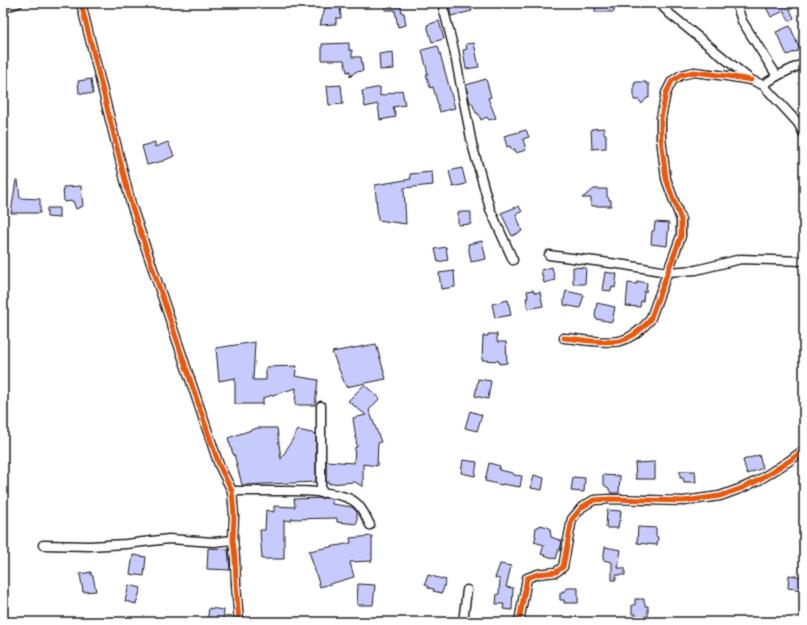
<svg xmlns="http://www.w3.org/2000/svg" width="807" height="625" font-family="'Comic Neue',sans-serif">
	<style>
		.building { fill: #c7cafc; stroke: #1c1c1c }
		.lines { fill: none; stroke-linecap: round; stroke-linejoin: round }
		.minor-casing { stroke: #1c1c1c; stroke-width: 11 }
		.minor { stroke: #fff; stroke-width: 8 }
		.cycleway-casing { stroke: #fff; stroke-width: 8 }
		.cycleway { stroke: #e8590c; stroke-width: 5 }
	</style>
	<rect width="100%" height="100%" fill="#fff"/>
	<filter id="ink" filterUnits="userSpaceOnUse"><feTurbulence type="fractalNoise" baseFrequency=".025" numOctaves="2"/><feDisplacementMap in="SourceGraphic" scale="8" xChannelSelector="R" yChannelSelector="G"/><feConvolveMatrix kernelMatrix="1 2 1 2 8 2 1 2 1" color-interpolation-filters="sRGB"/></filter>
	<g filter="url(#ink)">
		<g class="building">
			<path d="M384,3H400L402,13H404L406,25L398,27L395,10H385Z"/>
			<path d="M448,3H470L472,11L451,16Z"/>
			<rect x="595" y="3" width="19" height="9"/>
			<path d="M764,3H790L793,8L790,10L794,18L789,21L784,11L771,17Z"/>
			<path d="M326,5H340L341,18H336V24L320,25Z"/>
			<path d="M439,21L444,39L432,42L427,25Z"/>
			<path d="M790,26L800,50L787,55L776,32Z"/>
			<path d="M349,43V50H352V57H361L363,71L355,72L350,77V71L347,72L344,60H322V44Z"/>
			<path d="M474,43L479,67L466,69L463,50L467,49L466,44Z"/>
			<path d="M438,46L455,108L440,112L433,87L430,88L426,74H428L422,50Z"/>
			<path d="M393,52L394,69L380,70L379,54Z"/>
			<path d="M91,79L93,94L79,93L78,81Z"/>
			<path d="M486,79L491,97L488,98L496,118L489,120L487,117L481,120L478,113H476L472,103H470L466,85Z"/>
			<path d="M635,82H646V84H649V98H647L642,104L639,100H634V84H635Z"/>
			<path d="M341,85L343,104L329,105L327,86Z"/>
			<path d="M380,87V96L402,90L405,105L393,107L396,117L380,120L378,104L365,107L362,91Z"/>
			<path d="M604,128V134H606V148L592,149L591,129Z"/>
			<path d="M526,130L529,137L523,139L526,150L516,153L515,149L512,150L510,146L507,147L504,136Z"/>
			<path d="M155,142V147L168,142L174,156L163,161L147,165L142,146Z"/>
			<path d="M462,168L466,184L453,187L449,171Z"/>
			<path d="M432,172L433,185L404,188L406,224L378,220L375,185L411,179L410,174Z"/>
			<path d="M16,180H18L20,198L40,199V213H11Z"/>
			<path d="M81,186L83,206L76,209L73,201L64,202L63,187Z"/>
			<path d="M594,189H607V197L609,198V200H611V206H591V198H582Z"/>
			<path d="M519,206L522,212L516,214L522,231L512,236L501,213Z"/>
			<path d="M47,208H59V218L47,217Z"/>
			<path d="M458,212H471V224L458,225Z"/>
			<path d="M655,222L669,223L667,246L651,244L652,231H654Z"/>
			<path d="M482,241L486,259L471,262L468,244Z"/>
			<path d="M446,247L448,260L438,262L435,249Z"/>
			<path d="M552,267L555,280L544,283L541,270Z"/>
			<path d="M573,267L586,268L585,284H573Z"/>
			<path d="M454,271L455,287L441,289L439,273Z"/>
			<path d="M605,272L617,274L615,288L612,287L611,291L602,290Z"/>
			<path d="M637,281L647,283L646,292L644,291L643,301H641L640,307L626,306L628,283L637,284Z"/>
			<path d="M533,290L535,293L540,292L543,306L528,309L526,298H528L527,291Z"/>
			<path d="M566,291L584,295L580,308L564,305V300Z"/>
			<path d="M508,300L511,315L495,318L492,304Z"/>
			<path d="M597,303L615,307L612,322L596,319L595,315Z"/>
			<path d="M488,334H497V342H506L507,363L499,364V361L482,360L483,336H488Z"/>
			<path d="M255,342L253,380H266V367L297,366L295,376L318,380L315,405H295L296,388L263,398V404H235V378L219,381L216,348Z"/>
			<path d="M376,344L386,379L346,387L332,352Z"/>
			<path d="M478,379L491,381L488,399L475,396Z"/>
			<path d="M364,385L380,398L369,410L381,442L378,443L377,466L363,464V487L355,482L329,484V482H326V461L354,463L355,447H357L353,418L366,415L348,401Z"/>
			<path d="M470,411L482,415L477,431L465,428Z"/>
			<path d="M257,428H277L281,459L298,430L316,434V482L242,485L234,454H233L228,438Z"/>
			<path d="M759,455L763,468L747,474L743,460Z"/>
			<path d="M463,460L477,462L475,476L461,473Z"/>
			<path d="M655,462V479H636L635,463Z"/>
			<path d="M489,463L500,466L499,470L513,473L514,475L522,476L520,487L502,484V485L485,481Z"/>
			<path d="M680,471H695L696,482H684L683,478H680Z"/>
			<path d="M534,475L544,478L542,490L531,488Z"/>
			<path d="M603,475L620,476L619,493H611L609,490V488L605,486L603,482Z"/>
			<path d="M573,477L585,478L584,492L571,491Z"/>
			<path d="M325,498L332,499V504L352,507L357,512V524L337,522V518L291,519V521L284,520V559H262L260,530H265L266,510L274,512V506L295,507L294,499Z"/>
			<path d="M607,510L621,511L620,521H619L618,528H606Z"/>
			<path d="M540,525L548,527L550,529L551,537L562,541L560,550L559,549L556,559L541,554L544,545L534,542L536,536H535L536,527H539Z"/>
			<path d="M638,527L656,528V536L658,537L657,545L637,543Z"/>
			<path d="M372,536V561L350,562L354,577L320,587L309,551L351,543L350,538Z"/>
			<path d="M605,547L621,550L618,568H625V575H616V580H612V562L603,560Z"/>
			<path d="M208,548L228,549L230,570L207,569Z"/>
			<path d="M133,555L146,557L144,576L130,574Z"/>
			<path d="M500,564L511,566L506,587L513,588L512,610L503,609L504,604H496L497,594H499L500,579L495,578Z"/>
			<path d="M91,572V575L93,576L96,591L83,592L80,574Z"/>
			<path d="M428,575L446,580L442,593L433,591L434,589L428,588V586L425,584Z"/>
			<path d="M789,575L803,577L802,590L788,588Z"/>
			<path d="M358,584L375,585L373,605H357Z"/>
			<path d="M129,585L141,588L136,604L125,601Z"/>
			<path d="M566,588H578V603H564V600H560V593H562V591H566Z"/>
			<path d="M635,599H644V603H645V606H648V617H636V614H632V605H635Z"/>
			<path d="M209,608L224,610L223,622H207Z"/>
		</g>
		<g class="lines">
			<defs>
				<g id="minor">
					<path d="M81,3L131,204L219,465L232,491L234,515L233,540L235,558L236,584L239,622"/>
					<path d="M442,3L454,50L472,144L490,209L513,260"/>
					<path d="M659,3L670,14L751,80L763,85L798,123L804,134"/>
					<path d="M736,3L742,21L777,76"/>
					<path d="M3,8L18,3"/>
					<path d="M763,85L777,76L804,63"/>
					<path d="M549,255L625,265L667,272L696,270L741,259L804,261"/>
					<path d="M564,338C580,339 604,344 620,341C632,338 642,329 650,320L681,236V220L666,179L661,138V118L666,93L672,81L681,75L694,72L727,76L751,80"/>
					<path d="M321,406V493"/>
					<path d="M232,491C248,491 263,491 279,491C298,491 339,490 355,502C362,507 366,517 370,525"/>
					<path d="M43,545L89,546L126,544L169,539L214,542L233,540"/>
					<path d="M463,622L467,590"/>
					<path d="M519,622L527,578L538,574L556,572L563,567L572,519L582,507L594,500L611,499L684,501L720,496L742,488L759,480L789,461L804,450"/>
				</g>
			</defs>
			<use href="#minor" class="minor-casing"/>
			<use href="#minor" class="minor"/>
			<defs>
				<g id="cycleway">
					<path d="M81,3L131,204L219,465L232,491L234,515L233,540L235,558L236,584L239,622"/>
					<path d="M564,338C580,339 604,344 620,341C632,338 642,329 650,320L681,236V220L666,179L661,138V118L666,93L672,81L681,75L694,72L727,76L751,80"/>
					<path d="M519,622L527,578L538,574L556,572L563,567L572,519L582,507L594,500L611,499L684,501L720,496L742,488L759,480L789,461L804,450"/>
				</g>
			</defs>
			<use href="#cycleway" class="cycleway-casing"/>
			<use href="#cycleway" class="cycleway"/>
		</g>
	</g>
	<rect width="807" height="625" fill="none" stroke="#fff" stroke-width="16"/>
	<rect x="8" y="8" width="791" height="609" fill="none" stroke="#1c1c1c" stroke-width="1.5" filter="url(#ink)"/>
</svg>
